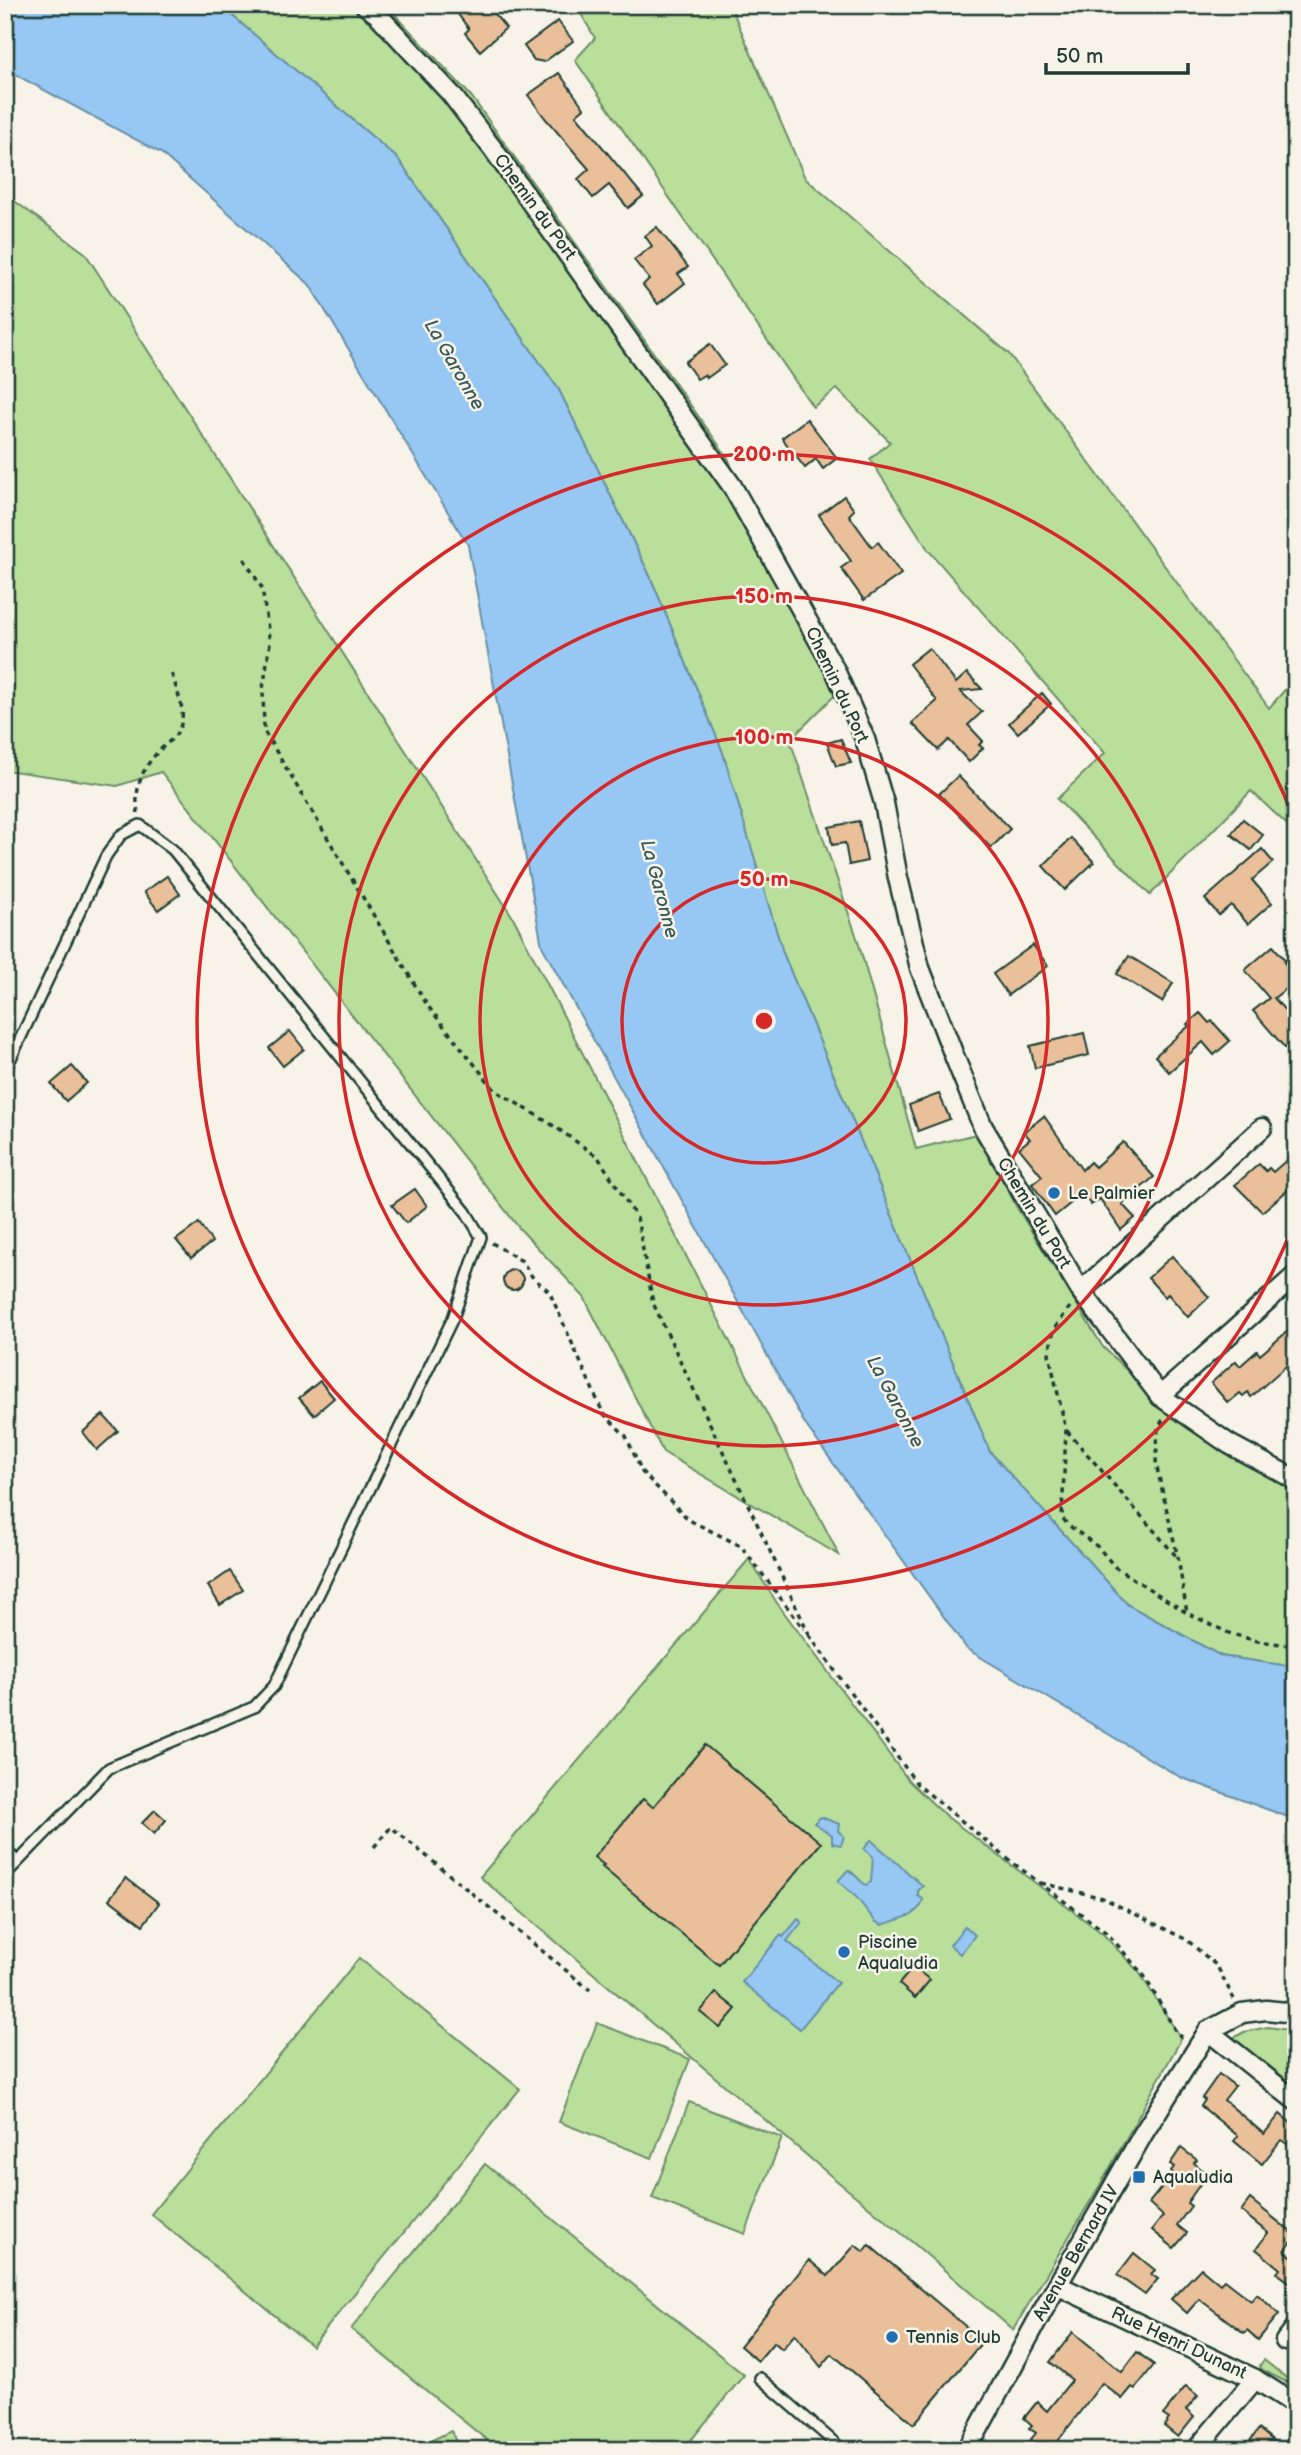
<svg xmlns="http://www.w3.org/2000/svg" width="1301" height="2455" font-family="'Balsamiq Sans',sans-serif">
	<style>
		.green { fill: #b9df9b; stroke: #6c8e68; stroke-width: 2 }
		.water { fill: #97c7f3; stroke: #6790a7; stroke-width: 2 }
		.building { fill: #e9c099; stroke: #1f3d34; stroke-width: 2 }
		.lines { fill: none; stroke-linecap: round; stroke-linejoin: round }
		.lane-casing { stroke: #1f3d34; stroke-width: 14 }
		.street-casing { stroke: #1f3d34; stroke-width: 23 }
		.path { stroke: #1f3d34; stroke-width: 3.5; stroke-dasharray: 5 5; stroke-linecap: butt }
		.lane { stroke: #f7f3e8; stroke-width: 9 }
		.street { stroke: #f7f3e8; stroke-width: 18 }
		.ring { fill: none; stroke: #d62828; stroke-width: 3.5 }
		.poi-dot { fill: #1f6fb2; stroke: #f7f3e8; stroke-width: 2.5 }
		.labels { text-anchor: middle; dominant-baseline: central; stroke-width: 5; stroke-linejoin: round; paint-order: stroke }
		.street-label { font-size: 18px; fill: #1f3d34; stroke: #f7f3e8 }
		.poi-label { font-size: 18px; fill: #1f3d34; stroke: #f7f3e8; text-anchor: start }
		.water-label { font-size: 19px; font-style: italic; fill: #37595a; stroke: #f7f3e8 }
		.centre { fill: #d62828; stroke: #f7f3e8; stroke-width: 3.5 }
		.ring-label { font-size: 21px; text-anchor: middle; font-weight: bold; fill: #d62828; stroke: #f7f3e8; stroke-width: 5; stroke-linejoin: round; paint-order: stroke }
	</style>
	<rect width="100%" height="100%" fill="#f7f3e8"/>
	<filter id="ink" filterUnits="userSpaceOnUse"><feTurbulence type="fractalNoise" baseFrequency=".0143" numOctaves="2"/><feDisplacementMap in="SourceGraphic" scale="14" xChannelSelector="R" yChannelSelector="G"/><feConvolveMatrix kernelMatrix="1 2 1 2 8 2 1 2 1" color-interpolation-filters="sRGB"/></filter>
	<g filter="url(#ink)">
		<g class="green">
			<path d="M220,5H386L471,96L728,458L779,584L837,693L790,740L858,941L916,1149L980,1133L1016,1206L1103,1347L1179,1421L1296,1488V1667L1221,1656L1128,1605L990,1452L783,953L722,750L650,576L559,390L398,159Z"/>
			<path d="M576,5H730L805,178L1009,354L1269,708L1296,677V833L1251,791L1150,895L1057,799L1105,753L929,551L870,459L890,442L837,389L813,407L575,60L595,38Z"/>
			<path d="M5,194L85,253L514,919L839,1555L663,1452L584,1297L520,1229L161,772L117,786L5,770Z"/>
			<path d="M749,1559L777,1603L909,1781L946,1816L1102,1933L1139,1972L1180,2037L1179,2043L1106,2175L1013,2330L918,2247L831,2176L480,1877Z"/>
			<path d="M359,1958L520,2089L312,2346L151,2214Z"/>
			<path d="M597,2023L690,2059L652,2158L559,2122Z"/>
			<path d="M1268,2027L1296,2031V2087L1233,2038L1244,2032Z"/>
			<path d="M689,2102L782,2138L745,2234L652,2198Z"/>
			<path d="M485,2164L744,2375L683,2450H499L351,2329Z"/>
			<path d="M1264,2360L1289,2380L1296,2371V2387L1261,2369L1260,2365Z"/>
			<path d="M451,2431L460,2450H411Z"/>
		</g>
		<g class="water">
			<path d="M5,5H220L398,159L559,390L650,576L722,750L783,953L990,1452L1128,1605L1221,1656L1296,1667V1820L1180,1777L967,1649L805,1424L542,946L468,545L309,284L161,153L5,69Z"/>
			<path d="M821,1817L839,1824L838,1831L844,1836L841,1845L832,1843V1835L814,1823Z"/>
			<path d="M871,1840L923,1886L918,1891V1896L923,1899L921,1906L912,1915L882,1925L876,1922L856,1897L838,1881L848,1870C856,1874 859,1881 866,1885L871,1882L873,1857L864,1849Z"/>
			<path d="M798,1919L802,1922L787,1941L838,1983L800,2029L742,1982L781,1935L783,1937Z"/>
			<path d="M965,1926L975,1935L960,1954L950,1945Z"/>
		</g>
		<g class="building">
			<path d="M451,5H487L506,28L480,51L465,33L469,29Z"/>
			<path d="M558,21L573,41L544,62L534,60L524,46Z"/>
			<path d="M559,73L584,108L576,115L643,196L628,208L609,185L593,198L578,179L589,169L545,118L528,95Z"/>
			<path d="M657,227L688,267L678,274L685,283L658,304L643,285L649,279L634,260L652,246L645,236Z"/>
			<path d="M710,344L725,365L707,378L704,375L697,379L685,362Z"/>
			<path d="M807,419L837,458L823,469L816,459L805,468L782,438Z"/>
			<path d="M844,496L854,510L849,515L872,547L878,542L901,574L864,600L841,568L851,561L819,515Z"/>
			<path d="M929,648L956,683L967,673L982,689L960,691L982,712L968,725L983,741L979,745L983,748L969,762L949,740L938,750L912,723L937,701L909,664Z"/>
			<path d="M1042,693L1051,704L1018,733L1009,723Z"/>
			<path d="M841,739L851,763L836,766L827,743Z"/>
			<path d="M958,776L1010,829L991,848L939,794Z"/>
			<path d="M1243,819L1263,835L1251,850L1231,834Z"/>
			<path d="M859,821L867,861L849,865L845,843L832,845L829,827Z"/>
			<path d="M1071,838L1094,862L1065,890L1043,866Z"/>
			<path d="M1262,849L1273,862L1252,880L1272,903L1248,924L1231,905L1219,915L1205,899Z"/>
			<path d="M167,876L180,894L158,910L144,892Z"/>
			<path d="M1033,945L1048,966L1008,995L993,974Z"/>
			<path d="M1273,946L1286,961L1284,962L1295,976L1288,981L1291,985L1274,998L1296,1023V1038L1285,1048L1253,1011L1269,998L1245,970Z"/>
			<path d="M1129,956L1173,983L1162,1002L1117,974Z"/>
			<path d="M1200,1013L1209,1023L1212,1021L1230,1041L1214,1055L1203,1042L1169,1072L1155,1056L1189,1026L1187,1024Z"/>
			<path d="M290,1031L304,1049L283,1066L269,1048Z"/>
			<path d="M1084,1033L1089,1055L1035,1068L1030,1046Z"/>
			<path d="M72,1066L87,1083L66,1101L51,1084Z"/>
			<path d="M939,1094L950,1119L918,1131L909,1105Z"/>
			<path d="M1044,1116L1082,1170L1090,1162L1095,1167L1123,1142L1154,1177L1122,1204L1135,1218L1121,1230L1100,1199L1091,1205L1082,1194L1055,1216L1032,1184L1042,1176L1019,1148L1030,1139L1024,1132Z"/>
			<path d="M1296,1152V1183L1262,1212L1235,1185L1259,1164L1266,1171L1269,1168L1273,1172Z"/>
			<path d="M415,1189L427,1206L406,1223L392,1205Z"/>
			<path d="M199,1223L212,1242L191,1258L176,1240Z"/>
			<path d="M1172,1256L1209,1297L1188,1317L1168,1294L1165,1297L1148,1278Z"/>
			<circle cx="513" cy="1280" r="10"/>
			<path d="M1296,1324V1374L1287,1365L1251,1397L1248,1392L1243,1396L1240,1393L1228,1403L1211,1383L1236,1361L1240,1366L1257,1351L1260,1355Z"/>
			<path d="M320,1381L334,1398L314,1415L299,1398Z"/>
			<path d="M103,1415L118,1431L97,1450L83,1432Z"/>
			<path d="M230,1571L243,1590L220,1605L208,1586Z"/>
			<path d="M705,1745L821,1843L719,1965L602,1867L604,1865L594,1857L643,1799L653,1807Z"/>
			<path d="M155,1810L166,1820L154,1834L142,1823Z"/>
			<path d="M126,1878L159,1903L143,1925L109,1899Z"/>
			<path d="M913,1967L930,1980L915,1998L899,1984Z"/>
			<path d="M716,1993L736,2009L720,2028L700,2012Z"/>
			<path d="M1219,2074L1235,2086L1224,2100L1264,2134L1280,2114L1296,2127V2150L1281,2140L1262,2164L1234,2141L1238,2136L1201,2106L1205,2100L1202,2098Z"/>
			<path d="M1181,2148L1197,2160L1194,2163L1207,2174L1187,2203L1191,2206L1177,2225L1187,2233L1174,2248L1152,2230L1163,2216L1149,2203L1173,2173L1171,2171L1174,2167L1170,2164Z"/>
			<path d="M1250,2199L1296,2236L1285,2251L1291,2256L1296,2250V2287L1277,2273L1280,2269L1256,2249L1268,2233L1241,2211Z"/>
			<path d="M855,2245L864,2252L869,2245L983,2341L914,2424L832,2354L821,2367L795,2334L782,2349L774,2342L758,2361L740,2346L809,2260L828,2276Z"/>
			<path d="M1134,2253L1155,2270L1151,2274L1158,2279L1145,2295L1117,2275Z"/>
			<path d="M1201,2268L1220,2284L1224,2280L1251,2301L1257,2294L1279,2314L1258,2340L1247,2330L1244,2333L1199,2299L1187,2313L1171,2299Z"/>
			<path d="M1073,2332L1122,2372L1137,2352L1154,2365L1135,2389L1132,2387L1122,2399L1102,2383L1051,2450H1036L1028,2443L1036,2433L1029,2428L1032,2425L1024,2418L1037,2402L1047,2411L1072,2380L1050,2362Z"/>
			<path d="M1186,2386L1198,2396L1186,2410L1194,2417L1178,2437L1164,2426L1169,2419L1163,2415Z"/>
			<path d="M1259,2429L1285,2450H1243Z"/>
		</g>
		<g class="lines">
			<defs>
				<g id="lane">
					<path d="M5,1071L106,856L121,835L140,825L173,850L466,1212L481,1237L453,1318L274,1686L254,1707L109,1768L5,1875"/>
					<path d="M5,1850L17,1861"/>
					<path d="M760,2378L843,2450"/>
				</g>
				<g id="street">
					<path d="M365,5L377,14L451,94L493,149L732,486L835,670L865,739L884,803L898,878L920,968L955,1058L983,1127L1081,1291L1160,1396L1229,1444L1296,1480"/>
					<path d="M1081,1291L1262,1128"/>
					<path d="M1160,1396L1296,1275"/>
					<path d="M1208,2031L1296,2101"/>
					<path d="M1059,2286L1255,2379L1296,2405"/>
					<path d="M1285,2341L1296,2327"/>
					<path d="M967,2450L1041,2314L1143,2134L1208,2031L1242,2013L1266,2010L1296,2013"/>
					<path d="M1196,2450L1255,2379"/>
				</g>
			</defs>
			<use href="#lane" class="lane-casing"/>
			<use href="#street" class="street-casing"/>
			<g class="path">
				<path d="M244,559L262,588L270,643L263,689L264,731L427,1005L495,1090L554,1126L598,1157L637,1218L653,1303L810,1636"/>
				<path d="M138,813C134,790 141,770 157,753C168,741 179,737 182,720C184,706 175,685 171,672"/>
				<path d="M492,1243L522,1261L533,1278L549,1291L603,1413L626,1436L642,1472L689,1520L741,1546L804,1629"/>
				<path d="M1070,1307L1054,1329L1049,1354L1066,1430L1062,1517L1067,1524L1098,1547L1115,1567L1187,1613L1231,1634L1258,1641L1296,1646"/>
				<path d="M1163,1420L1158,1427L1156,1464L1178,1558L1187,1613"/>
				<path d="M1067,1431L1177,1557"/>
				<path d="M809,1635L917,1784L1009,1860L1108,1934L1145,1977L1176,2032L1183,2038"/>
				<path d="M374,1847L391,1827L590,1990"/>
				<path d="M1041,1883L1103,1898L1187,1940L1217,1966L1234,1999"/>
			</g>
			<use href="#lane" class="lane"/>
			<use href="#street" class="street"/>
		</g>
	</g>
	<g class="ring">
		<circle cx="764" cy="1021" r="142"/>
		<circle cx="764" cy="1021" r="284"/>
		<circle cx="764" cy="1021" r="425"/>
		<path d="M1295 1220A567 567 0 1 1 1295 822"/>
	</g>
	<g class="poi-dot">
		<circle cx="1054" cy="1193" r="7"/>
		<circle cx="844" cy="1952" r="7"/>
		<rect x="1132" y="2170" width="14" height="14" rx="3.5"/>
		<circle cx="892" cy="2337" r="7"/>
	</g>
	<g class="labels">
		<g class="street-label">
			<text transform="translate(535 207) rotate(54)">Chemin du Port</text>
			<text transform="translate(837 685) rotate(65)">Chemin du Port</text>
			<text transform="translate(1034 1213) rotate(59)">Chemin du Port</text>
			<text transform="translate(1076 2253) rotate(-60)">Avenue Bernard IV</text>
			<text transform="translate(1179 2343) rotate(25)">Rue Henri Dunant</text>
		</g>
		<g class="poi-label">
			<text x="1068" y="1193">Le Palmier</text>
			<text x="858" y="1942">Piscine<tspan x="858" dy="21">Aqualudia</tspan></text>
			<text x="1153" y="2177">Aqualudia</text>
			<text x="906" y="2337">Tennis Club</text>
		</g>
		<g class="water-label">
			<text transform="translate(454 365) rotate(60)">La Garonne</text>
			<text transform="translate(659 889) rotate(75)">La Garonne</text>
			<text transform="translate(895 1402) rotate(62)">La Garonne</text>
		</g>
	</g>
	<circle cx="764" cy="1021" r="10" class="centre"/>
	<g class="ring-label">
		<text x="764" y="461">200 m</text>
		<text x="764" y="603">150 m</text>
		<text x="764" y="744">100 m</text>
		<text x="764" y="886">50 m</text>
	</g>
	<rect width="1301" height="2455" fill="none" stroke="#f7f3e8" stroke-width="28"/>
	<rect x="14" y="14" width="1273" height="2427" fill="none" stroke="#1f3d34" stroke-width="2.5" filter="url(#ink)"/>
	<path d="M1046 63v10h142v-10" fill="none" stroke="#1f3d34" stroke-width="3.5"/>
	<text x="1056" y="63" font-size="21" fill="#1f3d34" stroke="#f7f3e8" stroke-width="5" paint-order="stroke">50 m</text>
</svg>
